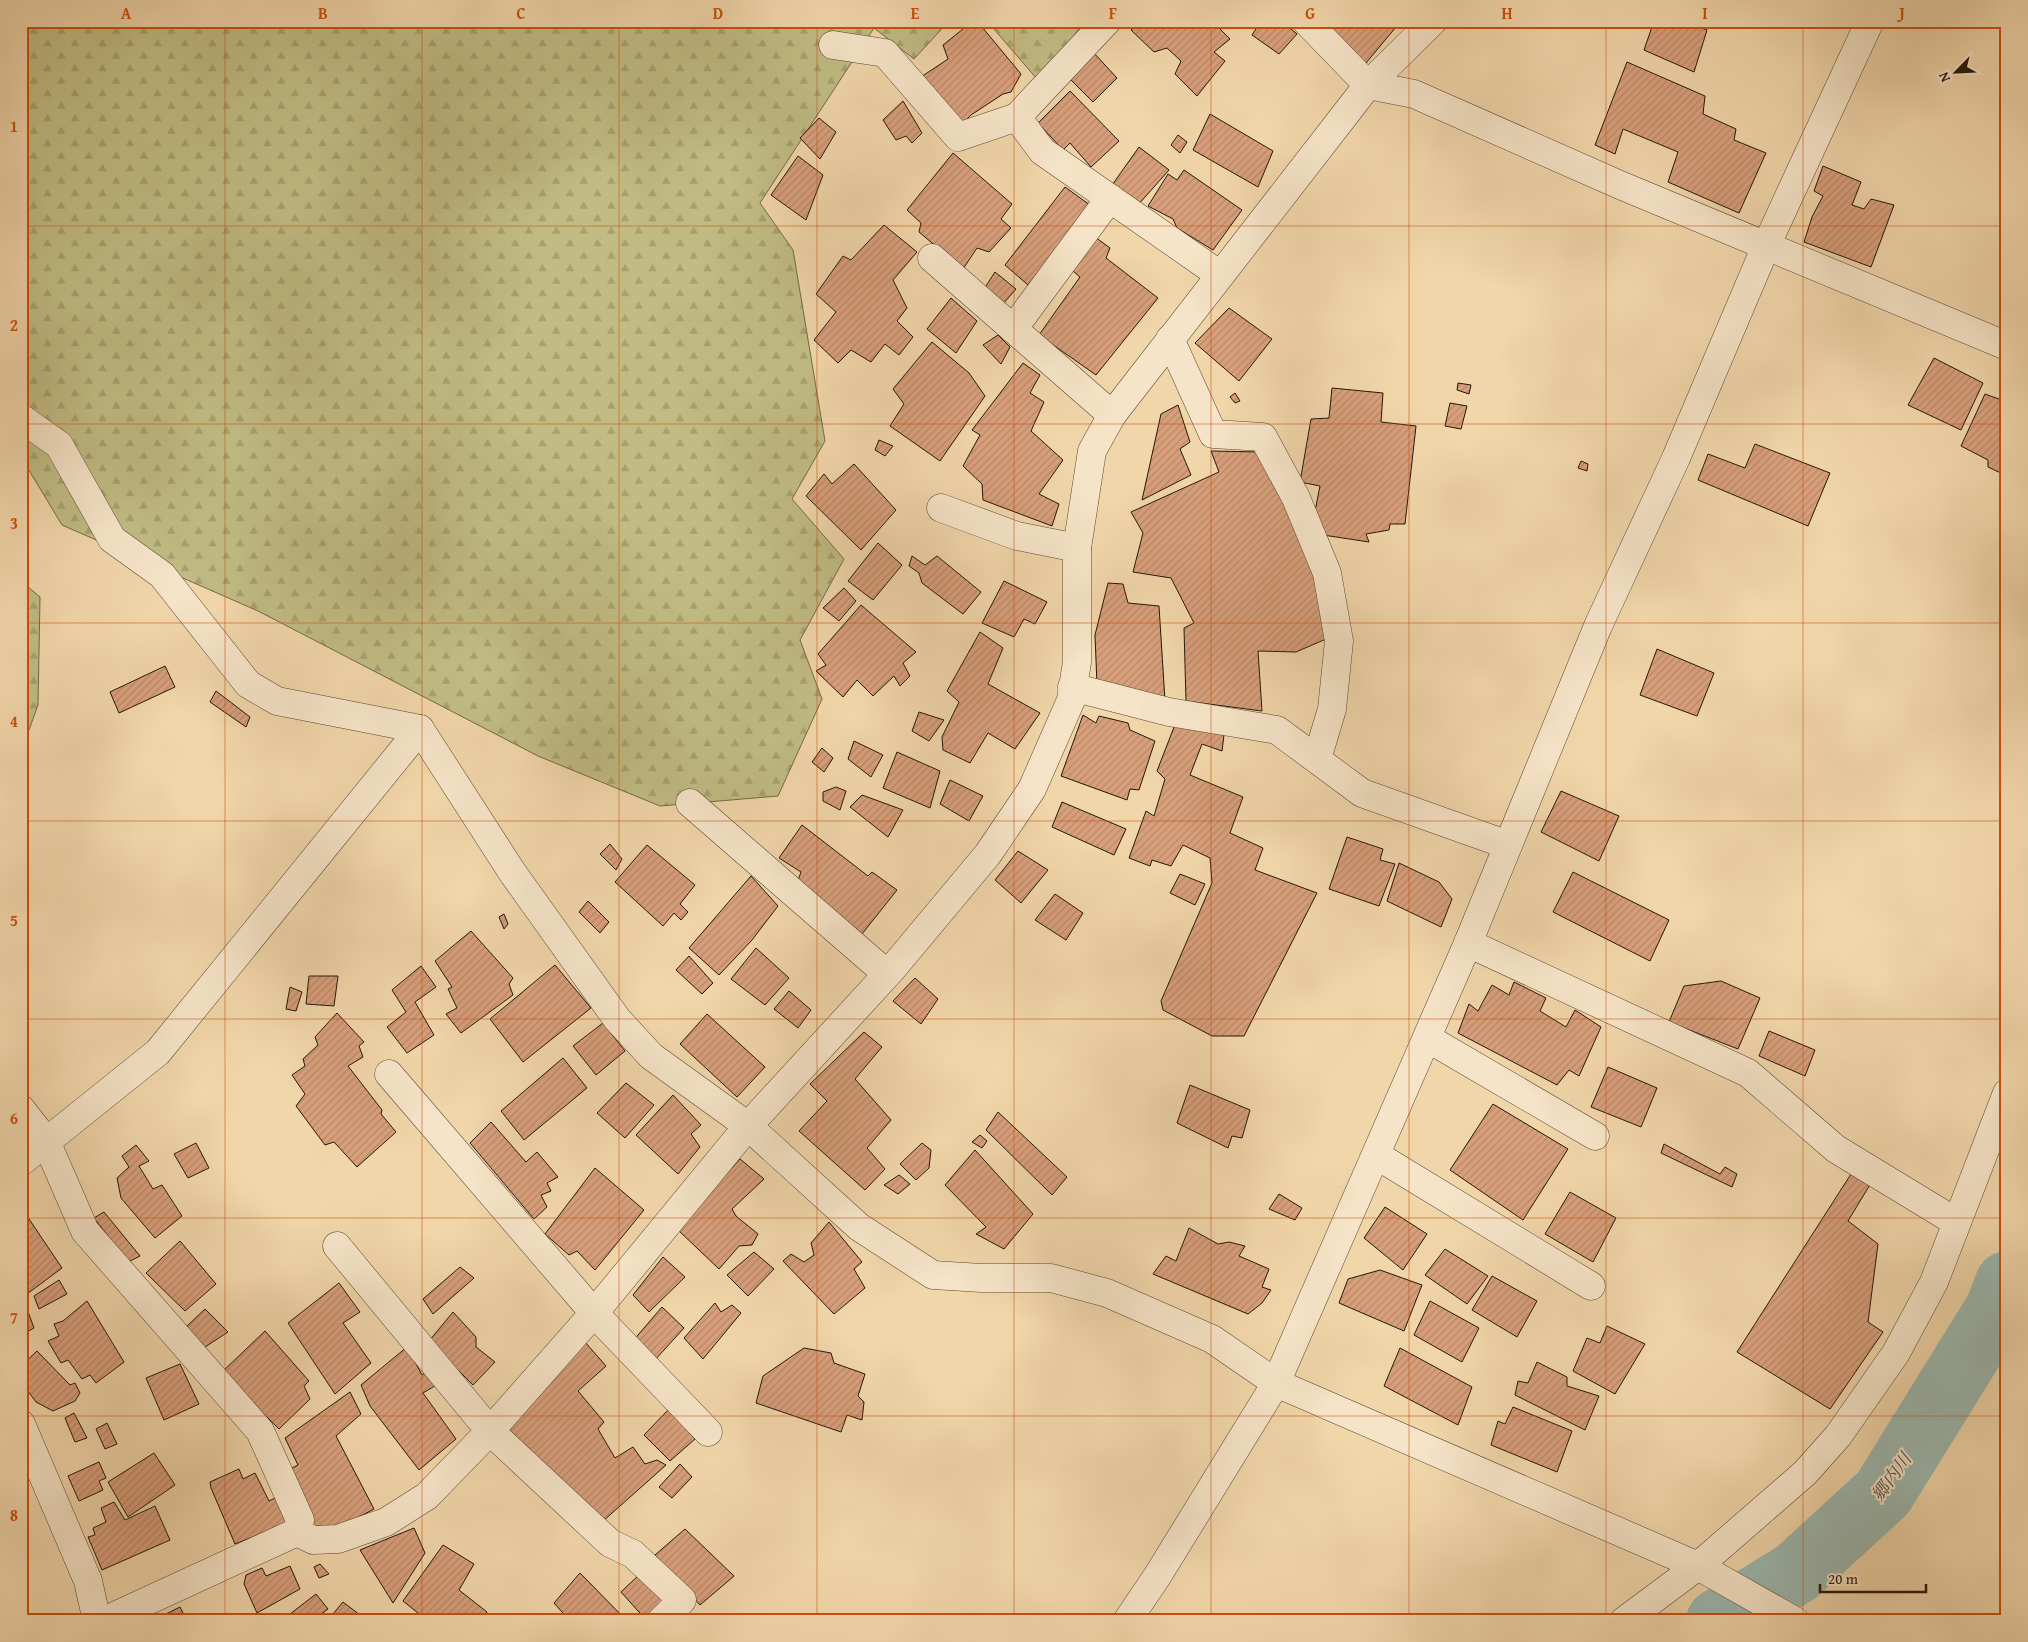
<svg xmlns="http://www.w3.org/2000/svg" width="2028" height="1642" font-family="'Gentium Book Plus','Noto Serif JP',serif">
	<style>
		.forest { fill: url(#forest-firs); stroke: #726946 }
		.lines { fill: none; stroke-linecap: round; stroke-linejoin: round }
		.river { stroke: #9cb8af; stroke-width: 64 }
		.building { fill: url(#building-hatch); stroke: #241609 }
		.minor-casing { stroke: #574631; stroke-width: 29 }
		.tertiary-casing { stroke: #574631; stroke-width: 29 }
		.minor { stroke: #f6e4c8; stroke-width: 28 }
		.tertiary { stroke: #f6e4c8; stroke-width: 28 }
		.grid { fill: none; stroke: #cb4f0c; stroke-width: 1; stroke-opacity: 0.55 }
		.labels { text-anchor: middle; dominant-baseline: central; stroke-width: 4; stroke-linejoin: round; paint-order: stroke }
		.water-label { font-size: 18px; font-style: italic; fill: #4e4f43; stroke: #f6e4c8 }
		.neatline { fill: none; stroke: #cb4f0c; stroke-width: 2 }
		.grid-label { font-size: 16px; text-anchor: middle; font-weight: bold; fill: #cb4f0c }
	</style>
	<defs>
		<pattern id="forest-firs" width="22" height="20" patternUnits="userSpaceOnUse" patternTransform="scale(1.25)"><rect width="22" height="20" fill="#c1bc84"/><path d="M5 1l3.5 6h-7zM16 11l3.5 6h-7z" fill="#a6a171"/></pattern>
		<pattern id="building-hatch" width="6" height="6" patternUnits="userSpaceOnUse" patternTransform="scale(1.25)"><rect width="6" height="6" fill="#d89f7b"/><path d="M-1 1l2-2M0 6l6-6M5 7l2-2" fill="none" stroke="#b98869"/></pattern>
	</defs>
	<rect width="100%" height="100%" fill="#f1d6aa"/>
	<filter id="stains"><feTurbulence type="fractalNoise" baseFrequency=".004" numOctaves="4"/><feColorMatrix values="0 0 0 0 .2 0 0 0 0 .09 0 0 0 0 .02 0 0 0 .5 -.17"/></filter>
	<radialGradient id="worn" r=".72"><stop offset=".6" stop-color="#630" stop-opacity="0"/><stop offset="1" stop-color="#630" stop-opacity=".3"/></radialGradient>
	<g class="forest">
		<path d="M21,21H949L914,59L874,28L760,203L793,250L825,441L792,499L844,559L800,640L822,699L778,796L660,806L538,756L258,611L62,525L21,457Z"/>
		<path d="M987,21H1087L1037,79Z"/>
		<path d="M21,581L40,597L38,705L21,752Z"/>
	</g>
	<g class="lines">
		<path class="river" d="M1718,1621L1797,1572L1883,1493L1997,1309L2007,1283"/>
	</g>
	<g class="building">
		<path d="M962,21H977L1021,74L1011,92L1003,94L971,115L964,122L954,121L921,77L948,59L943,45L963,29Z"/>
		<path d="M1142,21H1212L1230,39L1214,52L1225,61L1197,96L1175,74L1181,61L1167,48L1154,52L1131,30Z"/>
		<path d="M1261,21H1281L1297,34L1279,54L1252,35Z"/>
		<path d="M1323,21H1401L1366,63Z"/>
		<path d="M1654,21H1685L1707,30L1694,72L1644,50Z"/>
		<path d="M1093,52L1117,78L1093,102L1069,78Z"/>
		<path d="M1627,62L1705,96L1703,114L1736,129L1734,140L1766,153L1739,213L1668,182L1678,152L1623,129L1615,154L1595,145Z"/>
		<path d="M1070,91L1119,141L1091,167L1070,143L1063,150L1038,123Z"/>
		<path d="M903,101L922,133L912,143L906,136L896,140L883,120Z"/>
		<path d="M1210,114L1273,151L1258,187L1193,150Z"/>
		<path d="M819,118L836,132L820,159L800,138Z"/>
		<path d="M1178,135L1187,142L1180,153L1171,145Z"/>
		<path d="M1139,147L1169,170L1137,206L1110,188Z"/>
		<path d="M953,153L1012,204L1001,219L1011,228L989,252L977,248L963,269L919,232L921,223L907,210Z"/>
		<path d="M798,156L823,175L806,220L771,195Z"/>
		<path d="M1823,166L1861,182L1852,205L1864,209L1871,199L1894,205L1871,267L1804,242L1812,217L1823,196L1814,191Z"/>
		<path d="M1184,170L1242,210L1213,250L1177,228L1173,219L1148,206L1168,174L1177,180Z"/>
		<path d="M1065,187L1090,205L1028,285L1005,265Z"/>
		<path d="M884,225L917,252L893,280L907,308L897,321L913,337L899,355L885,344L871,362L851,350L838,363L814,340L836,312L816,294L843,256L851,260Z"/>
		<path d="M1095,237L1110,248L1106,258L1158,298L1096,375L1039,335L1080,277L1073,271Z"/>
		<path d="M995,272L1016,289L1003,304L984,289Z"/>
		<path d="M951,298L977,321L956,353L927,329Z"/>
		<path d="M1229,308L1272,339L1239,381L1195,343Z"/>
		<path d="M998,335L1010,347L1001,364L983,345Z"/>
		<path d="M932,342L969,373L985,396L940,461L890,426L904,404L893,389Z"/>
		<path d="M1934,358L1983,383L1961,430L1908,405Z"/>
		<path d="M1023,363L1040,375L1030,393L1044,402L1031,431L1063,460L1039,494L1059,504L1052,526L983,500L982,484L963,466L980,435L972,430Z"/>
		<path d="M1458,383L1471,385L1469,394L1457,390Z"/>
		<path d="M1332,388L1383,393L1381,422L1416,426L1405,524H1390L1389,530L1366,534L1369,542L1323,535L1314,516L1320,486L1300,482L1311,419L1329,418Z"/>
		<path d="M1235,393L1240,401L1235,403L1230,397Z"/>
		<path d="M1985,394L2007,402V476L1988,467V460L1961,446Z"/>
		<path d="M1450,403L1467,406L1461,429L1445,426Z"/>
		<path d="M1178,405L1190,442L1180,449L1191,475L1142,500L1161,414Z"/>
		<path d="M879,440L893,446L885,456L875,450Z"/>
		<path d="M1755,444L1830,473L1808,526L1698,480L1708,454L1745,468Z"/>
		<path d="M1211,451L1261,452L1318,576L1326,639L1296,652L1258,651L1262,711L1186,701L1184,628L1194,623L1171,578L1133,572L1143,533L1131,512L1219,472Z"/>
		<path d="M1581,461L1588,464L1587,471L1578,468Z"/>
		<path d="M854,464L896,510L861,550L806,496L824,474L832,484Z"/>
		<path d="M878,543L902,565L873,600L848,581Z"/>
		<path d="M912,556L925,565L937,556L981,592L963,614L922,583L919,573L909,566Z"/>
		<path d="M1004,581L1047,602L1035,624L1024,619L1014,637L982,623Z"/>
		<path d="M1108,583L1123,584L1128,603L1159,606L1165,701L1097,685L1095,635Z"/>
		<path d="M844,588L856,601L839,621L823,608Z"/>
		<path d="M861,605L916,652L903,663L910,676L900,686L894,676L873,696L857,680L843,697L816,671L826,665L818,654Z"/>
		<path d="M980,632L1003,648L988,684L1040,713L1015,749L988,733L970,763L943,750L942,737L959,702L947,691Z"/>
		<path d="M1657,649L1714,673L1697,716L1640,695Z"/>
		<path d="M165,666L175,687L119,713L110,692Z"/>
		<path d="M216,691L250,717L246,727L210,702Z"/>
		<path d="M919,712L944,720L929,741L912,731Z"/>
		<path d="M1083,715L1096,723L1099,716L1128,723L1130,730L1155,741L1139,790L1130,789L1127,800L1061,776Z"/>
		<path d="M1176,722L1224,735L1222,751L1202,744L1190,775L1243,797L1230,833L1263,848L1255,870L1317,893L1244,1036H1212L1163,1010L1161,1001L1212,883L1210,858L1183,845L1171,866L1152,860L1150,866L1129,858L1146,811L1154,816L1165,779L1157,771Z"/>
		<path d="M854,741L883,755L871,777L848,759Z"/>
		<path d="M822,748L833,758L824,772L812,762Z"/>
		<path d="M897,752L940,771L930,808L883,788Z"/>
		<path d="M950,780L983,796L969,821L940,804Z"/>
		<path d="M836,787L846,791L840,810L823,801V792Z"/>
		<path d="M1561,791L1619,816L1599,861L1541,832Z"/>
		<path d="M862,795L903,810L888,837L850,807Z"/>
		<path d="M1062,802L1126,829L1114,855L1052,827Z"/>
		<path d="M802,825L868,876L872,872L897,890L862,934L796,886L801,872L779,858Z"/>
		<path d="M1347,837L1383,849L1380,860L1395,864L1379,906L1329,889Z"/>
		<path d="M610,844L622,859L616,870L600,854Z"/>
		<path d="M647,845L695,885L680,904L688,912L681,920L674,913L663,926L615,882Z"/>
		<path d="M1018,851L1048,870L1021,903L995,880Z"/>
		<path d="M1399,863L1439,882L1452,899L1441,927L1387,901Z"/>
		<path d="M1573,872L1669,920L1650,961L1553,912Z"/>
		<path d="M1180,874L1205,884L1195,905L1170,893Z"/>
		<path d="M751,876L778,906L752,940L719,975L689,948Z"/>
		<path d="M1055,894L1083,913L1066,940L1035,920Z"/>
		<path d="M588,901L609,922L600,933L579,912Z"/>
		<path d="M504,914L508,924L504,929L499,917Z"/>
		<path d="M471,931L513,978L509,984L513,995L461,1033L446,1014L457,1008L448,989L452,987L435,961Z"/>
		<path d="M756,948L789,978L765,1005L731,979Z"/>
		<path d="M689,956L713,983L702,994L676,970Z"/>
		<path d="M555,965L591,1008L523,1062L490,1019Z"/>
		<path d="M421,966L436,987L415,1002L434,1035L407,1053L387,1027L406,1012L392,990Z"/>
		<path d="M309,976H338L334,1006L306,1004Z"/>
		<path d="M915,978L938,999L921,1024L893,1001Z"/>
		<path d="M1721,981L1760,998L1738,1049L1669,1022L1684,986Z"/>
		<path d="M1514,982L1546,998L1540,1011L1566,1027L1575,1010L1601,1027L1579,1076L1569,1070L1557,1085L1458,1033L1469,1004L1478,1011L1492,985L1509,995Z"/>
		<path d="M290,987L302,992L296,1011L286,1009Z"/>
		<path d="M789,991L811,1010L798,1028L774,1009Z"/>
		<path d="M337,1013L364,1042L359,1046L363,1057L348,1066L382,1110L381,1114L396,1132L357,1167L334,1142L325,1145L296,1106L305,1094L292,1075L305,1066L303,1059L318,1045L315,1037Z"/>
		<path d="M707,1014L765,1067L737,1097L680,1044Z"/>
		<path d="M603,1023L625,1051L596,1075L573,1046Z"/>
		<path d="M1769,1031L1815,1050L1805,1076L1759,1056Z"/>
		<path d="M864,1032L882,1047L855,1079L891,1120L867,1148L885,1169L865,1190L799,1131L827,1101L810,1084Z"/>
		<path d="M563,1058L587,1088L524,1140L501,1111Z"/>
		<path d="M1608,1067L1657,1088L1641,1127L1591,1107Z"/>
		<path d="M626,1083L654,1105L625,1138L597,1113Z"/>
		<path d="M1190,1085L1250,1110L1242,1138L1232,1136L1228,1148L1177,1123Z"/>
		<path d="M673,1095L701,1125L691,1134L700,1147L678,1174L636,1135Z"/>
		<path d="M1493,1104L1568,1149L1523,1220L1450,1170Z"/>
		<path d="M998,1112L1067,1177L1052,1195L986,1130Z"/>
		<path d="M491,1122L526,1162L537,1152L558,1177L547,1183L551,1191L541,1195L547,1207L534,1219L470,1143Z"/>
		<path d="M980,1135L987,1141L982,1148L972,1142Z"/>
		<path d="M196,1143L209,1168L188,1178L174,1154Z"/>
		<path d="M922,1143L931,1150L929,1168L916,1180L900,1164Z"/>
		<path d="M1664,1144L1720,1174L1725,1167L1737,1174L1732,1187L1661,1153Z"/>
		<path d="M136,1145L149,1161L139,1166L153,1189L162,1185L182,1216L155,1238L121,1198L117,1178L129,1167L122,1156Z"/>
		<path d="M975,1150L1033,1214L1004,1249L976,1234L986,1227L945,1185Z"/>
		<path d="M740,1159L764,1179L732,1209L736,1216L758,1234L752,1245L739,1246L719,1269L677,1229Z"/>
		<path d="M595,1168L644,1210L595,1270L577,1251L569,1255L545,1234Z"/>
		<path d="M1851,1174L1871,1183L1848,1221L1878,1244L1868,1322L1883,1332L1830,1409L1737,1352Z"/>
		<path d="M899,1175L910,1184L898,1194L884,1185Z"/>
		<path d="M1570,1192L1616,1218L1593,1262L1545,1234Z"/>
		<path d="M1279,1194L1302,1208L1295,1220L1269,1209Z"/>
		<path d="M1385,1207L1427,1234L1403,1270L1364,1238Z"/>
		<path d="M104,1212L140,1256L128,1262L94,1218Z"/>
		<path d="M25,1213L62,1268L27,1294L21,1284V1216Z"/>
		<path d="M829,1222L862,1262L854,1269L865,1288L834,1314L783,1261L791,1254L804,1262L814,1255L811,1243Z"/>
		<path d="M1189,1228L1218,1244L1229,1242L1245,1246L1239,1256L1269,1269L1262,1287L1271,1290L1262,1303L1248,1314L1153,1274L1166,1256L1176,1261Z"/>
		<path d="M180,1241L216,1284L185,1311L146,1273Z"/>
		<path d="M1445,1249L1488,1276L1467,1304L1425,1275Z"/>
		<path d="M754,1252L774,1269L748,1296L727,1275Z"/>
		<path d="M663,1257L685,1277L649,1312L633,1295Z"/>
		<path d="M460,1267L474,1278L433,1314L423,1299Z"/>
		<path d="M1380,1270L1422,1285L1404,1331L1339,1303L1348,1279Z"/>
		<path d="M1492,1276L1537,1301L1517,1337L1472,1310Z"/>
		<path d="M59,1280L67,1294L39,1309L34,1296Z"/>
		<path d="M339,1283L360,1312L343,1323L371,1363L335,1394L288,1323Z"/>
		<path d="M87,1301L124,1362L96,1383L90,1375L82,1379L68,1360L61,1363L48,1341L59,1336L54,1324L63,1321Z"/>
		<path d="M1430,1301L1479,1328L1462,1362L1414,1335Z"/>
		<path d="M715,1303L721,1312L732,1305L741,1313L703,1359L684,1338Z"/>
		<path d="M662,1307L684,1328L654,1361L632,1342Z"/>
		<path d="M27,1309L34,1328L25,1333L21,1328V1311Z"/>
		<path d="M205,1309L228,1332L202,1349L185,1328Z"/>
		<path d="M453,1312L476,1337V1347L495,1362L473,1385L429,1341Z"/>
		<path d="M1607,1326L1645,1344L1615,1394L1573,1371L1587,1338L1600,1343Z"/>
		<path d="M265,1331L309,1381L304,1386L310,1399L279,1429L222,1372Z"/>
		<path d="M585,1342L606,1366L578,1391L604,1422L598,1429L615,1458L633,1447L645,1464L657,1460L666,1465L602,1522L506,1434Z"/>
		<path d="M407,1347L422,1375L428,1371L438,1384L423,1393L456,1439L419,1470L370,1406L361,1385Z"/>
		<path d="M804,1348L831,1353L834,1363L865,1374L858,1396L864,1402L862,1420L847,1415L841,1432L756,1403L763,1376Z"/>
		<path d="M1400,1348L1472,1387L1458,1425L1384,1386Z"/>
		<path d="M37,1351L70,1385L75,1383L80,1393L75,1401L53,1411L36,1402L21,1382V1366Z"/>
		<path d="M1537,1362L1567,1377V1386L1599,1396L1585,1430L1515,1395L1518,1381L1528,1383Z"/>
		<path d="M180,1364L199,1404L164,1420L146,1378Z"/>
		<path d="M350,1392L361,1414L336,1436L374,1509L342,1526H314L288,1470L298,1465L285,1438Z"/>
		<path d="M1513,1407L1572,1431L1557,1472L1491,1445L1498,1421L1505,1424Z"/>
		<path d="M669,1409L695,1439L670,1461L644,1435Z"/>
		<path d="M74,1413L87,1438L75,1442L65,1418Z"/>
		<path d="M107,1423L117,1444L105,1449L96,1429Z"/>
		<path d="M154,1453L175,1485L128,1517L108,1482Z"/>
		<path d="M99,1462L106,1478L99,1481L103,1490L79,1501L68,1476Z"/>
		<path d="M680,1464L692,1477L672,1498L659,1487Z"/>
		<path d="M239,1469L243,1479L255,1473L269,1501L277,1497L288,1523L235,1544L211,1488L210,1482Z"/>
		<path d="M114,1502L125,1520L155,1506L170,1540L102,1570L88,1537L95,1535L93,1528L106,1522L101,1508Z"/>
		<path d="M414,1528L425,1553L393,1603L360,1550Z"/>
		<path d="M685,1529L734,1576L700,1605L655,1555Z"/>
		<path d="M443,1545L474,1564L459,1590L487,1612L481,1621H428L403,1601Z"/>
		<path d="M320,1564L329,1574L319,1578L314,1567Z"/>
		<path d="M290,1566L300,1589L257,1613L244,1584L246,1575L262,1568L266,1576Z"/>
		<path d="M580,1573L627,1621H570L554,1603Z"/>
		<path d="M640,1574L665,1600L647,1621L621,1592Z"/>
		<path d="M316,1594L328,1609L312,1621H286L285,1618Z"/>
		<path d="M343,1602L360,1615L356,1621H327Z"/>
		<path d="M180,1607L187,1621H152Z"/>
		<path d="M531,1614L541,1621H526Z"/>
	</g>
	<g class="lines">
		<defs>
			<g id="minor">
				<path d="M1306,21L1368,85L1414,94L1620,185L2007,346"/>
				<path d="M833,45L885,53L958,137L1017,117L1107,21"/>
				<path d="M1017,117L1042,151L1220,275"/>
				<path d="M932,258L1112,415"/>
				<path d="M1013,329L1110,198"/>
				<path d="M1170,339L1213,434L1263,437L1296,498L1327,573L1339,641L1332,709L1317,759"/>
				<path d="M21,418L59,445L112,539L162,575L248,684L277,701L420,729L512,872L617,1019L651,1056L748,1126L859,1227L933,1275L982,1278H1051L1107,1293L1212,1339L1276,1383L1468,943L1598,626L1676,458L1766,246L1870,21"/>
				<path d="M941,508L1017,536L1077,548"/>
				<path d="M1072,687L1169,712L1277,730L1362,793L1508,845"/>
				<path d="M690,803L887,974"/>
				<path d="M1468,943L1748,1073L1836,1149L1956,1222"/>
				<path d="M1427,1038L1595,1136"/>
				<path d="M389,1074L594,1313L708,1432"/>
				<path d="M21,1109L46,1141L85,1231L260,1431L300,1520L297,1532"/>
				<path d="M1376,1155L1591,1286"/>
				<path d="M21,1162L158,1052L420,729"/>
				<path d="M337,1246L490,1431L610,1543L633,1554L682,1600L661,1621"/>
				<path d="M21,1424L88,1581L97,1621"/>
				<path d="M104,1621L297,1532L313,1540L338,1539L386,1522L427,1496L490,1431L594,1313L748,1126L892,969L988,854L1032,789L1071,700L1077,662V548L1092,451L1112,415L1368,85L1433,21"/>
				<path d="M1624,1621L1698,1566L1805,1473L1838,1436L1896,1353L1934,1282L2007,1093"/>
			</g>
			<path id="tertiary" d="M1127,1621L1158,1575L1276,1383L1698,1566L1795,1621"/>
		</defs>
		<use href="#minor" class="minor-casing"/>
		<use href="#tertiary" class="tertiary-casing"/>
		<use href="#minor" class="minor"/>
		<use href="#tertiary" class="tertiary"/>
	</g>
	<path class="grid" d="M225,21V1621M422,21V1621M619,21V1621M817,21V1621M1014,21V1621M1211,21V1621M1409,21V1621M1606,21V1621M1803,21V1621M21,226H2007M21,424H2007M21,623H2007M21,821H2007M21,1019H2007M21,1218H2007M21,1416H2007"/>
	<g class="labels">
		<g class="water-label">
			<text transform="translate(1891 1477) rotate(-54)">郷内川</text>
		</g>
	</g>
	<rect width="2028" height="1642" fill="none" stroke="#f1d6aa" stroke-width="55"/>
	<g transform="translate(1956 72) rotate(246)" stroke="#f6e4c8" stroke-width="4" paint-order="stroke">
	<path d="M0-4L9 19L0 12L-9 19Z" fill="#241609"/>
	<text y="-8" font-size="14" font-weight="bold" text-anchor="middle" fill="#241609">N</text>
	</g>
	<path d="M1820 1584v8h106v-8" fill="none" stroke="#241609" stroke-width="2.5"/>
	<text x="1828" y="1584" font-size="15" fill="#241609" stroke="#f6e4c8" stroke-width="4" paint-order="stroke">20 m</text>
	<rect x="28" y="28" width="1972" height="1586" class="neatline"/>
	<g class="grid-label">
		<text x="126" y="19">A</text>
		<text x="323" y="19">B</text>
		<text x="521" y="19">C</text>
		<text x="718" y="19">D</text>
		<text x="915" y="19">E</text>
		<text x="1113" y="19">F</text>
		<text x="1310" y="19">G</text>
		<text x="1507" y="19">H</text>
		<text x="1705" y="19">I</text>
		<text x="1902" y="19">J</text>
		<text x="14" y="132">1</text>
		<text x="14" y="331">2</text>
		<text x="14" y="529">3</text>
		<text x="14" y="727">4</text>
		<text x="14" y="926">5</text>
		<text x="14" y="1124">6</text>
		<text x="14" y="1323">7</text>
		<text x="14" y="1521">8</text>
	</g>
	<rect width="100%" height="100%" filter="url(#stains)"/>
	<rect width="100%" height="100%" fill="url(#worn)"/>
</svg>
